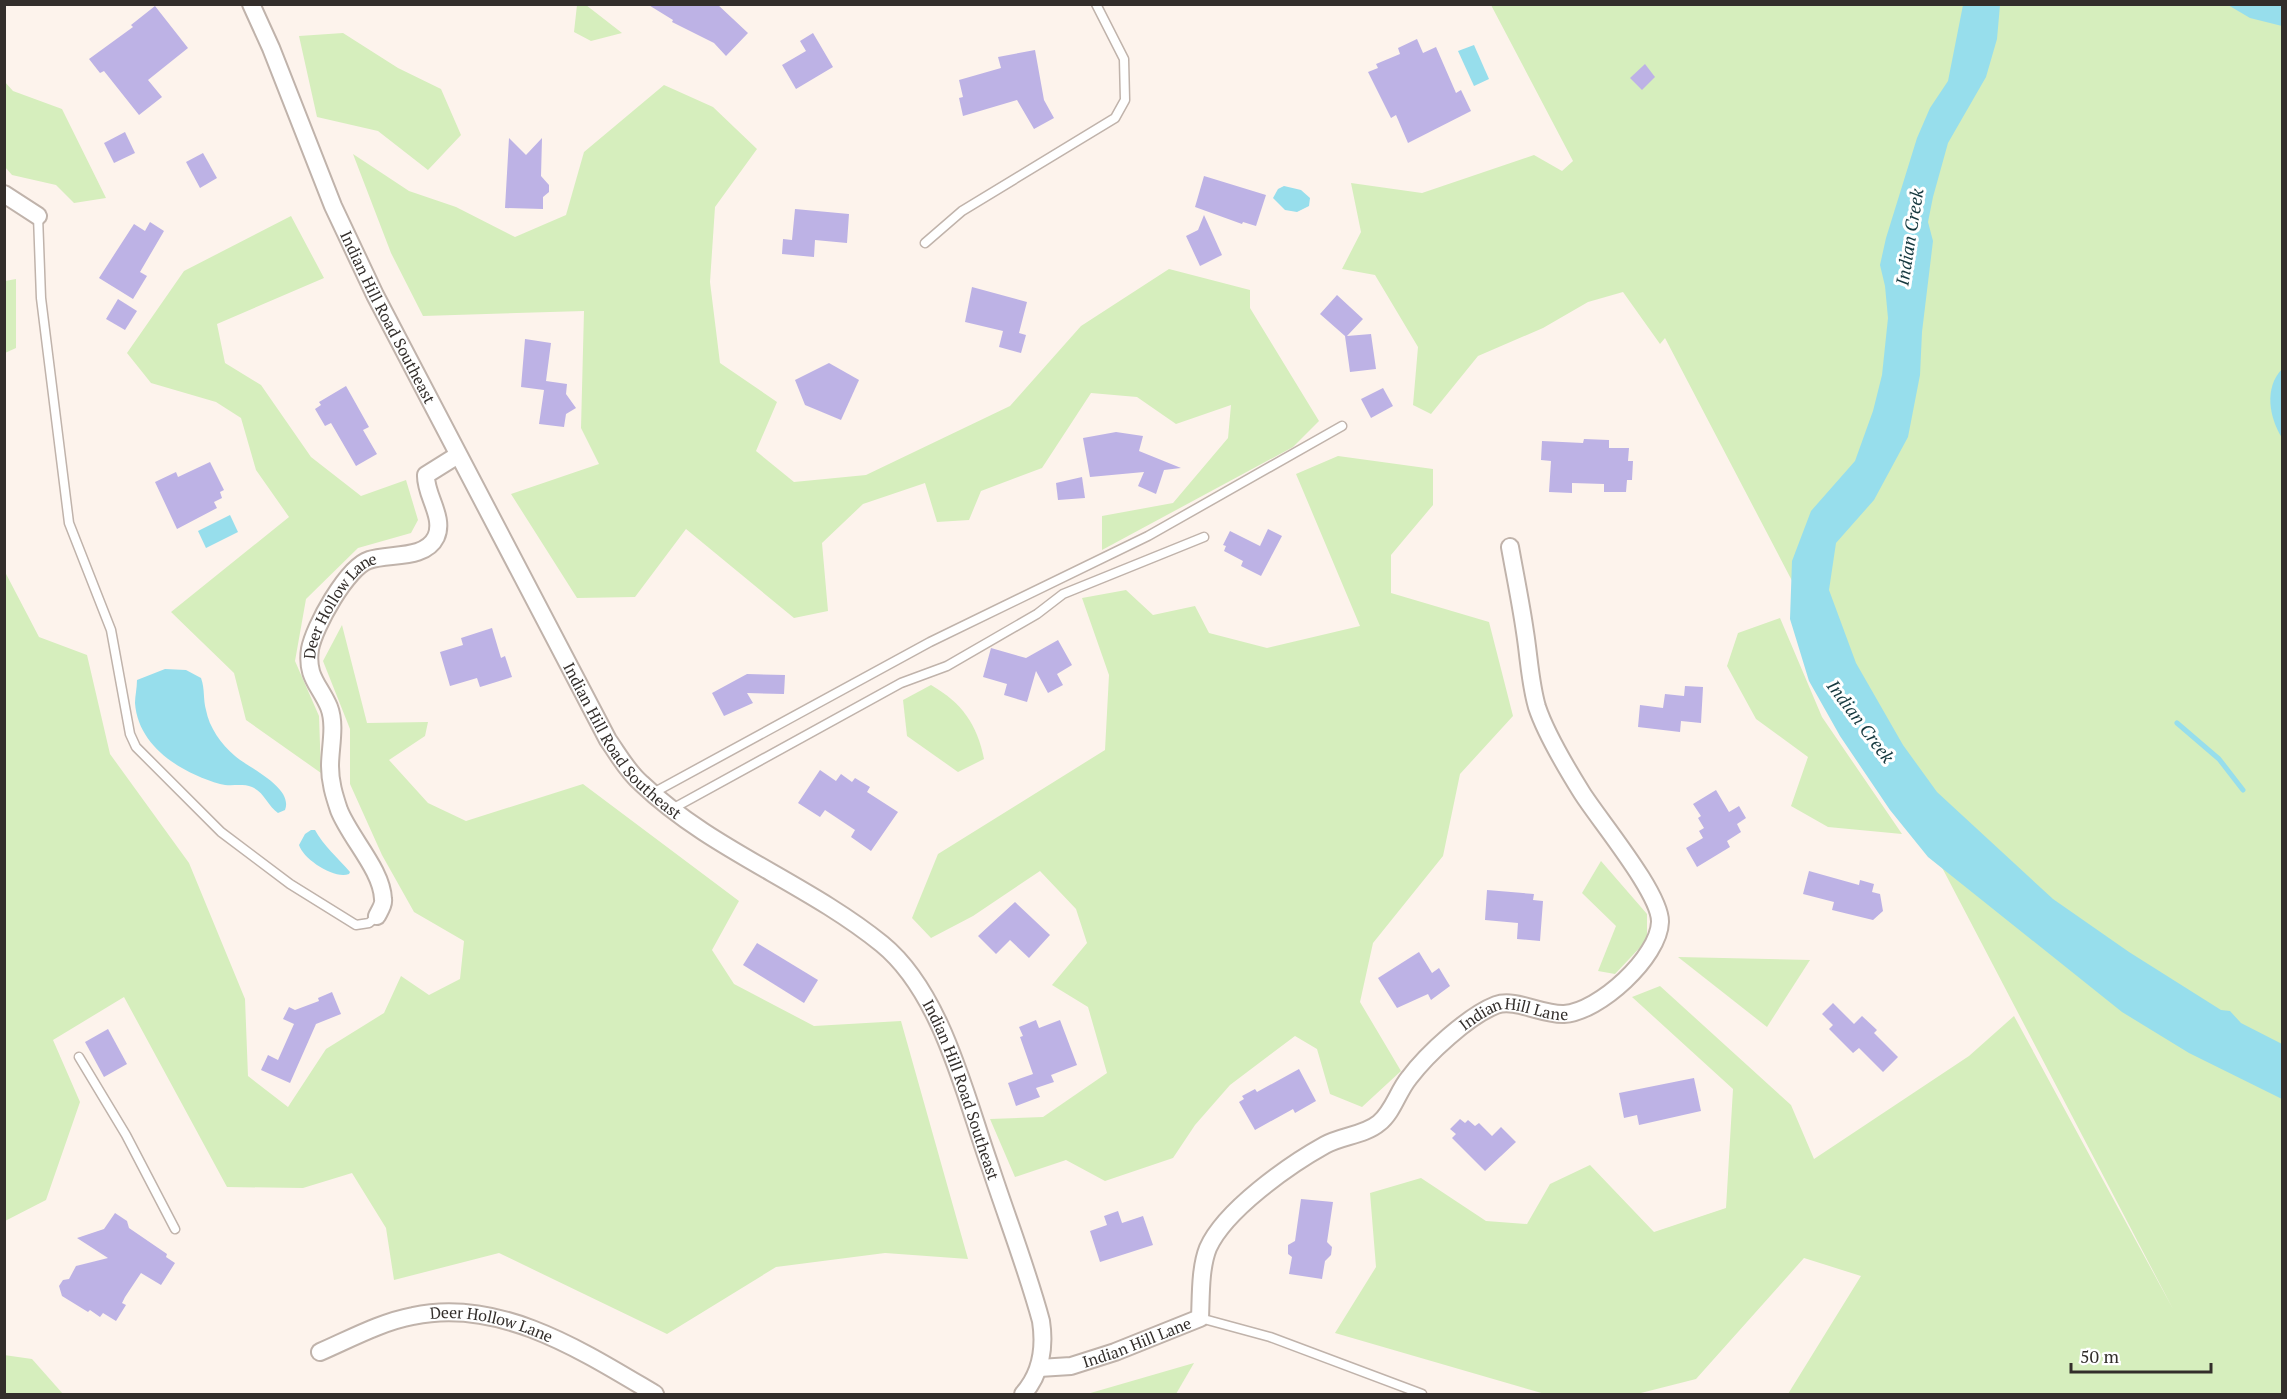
<svg xmlns="http://www.w3.org/2000/svg" width="2287" height="1399" font-family="'PT Serif',serif">
	<style>
		.green { fill: #d6eebd }
		.water { fill: #97deec }
		.lines { fill: none; stroke-linecap: round; stroke-linejoin: round }
		.stream { stroke: #97deec; stroke-width: 5 }
		.building { fill: #bdb2e5 }
		.service-casing { stroke: #c0b3ab; stroke-width: 11 }
		.minor-casing { stroke: #c0b3ab; stroke-width: 20 }
		.service { stroke: #fff; stroke-width: 8 }
		.minor { stroke: #fff; stroke-width: 16 }
		.labels { text-anchor: middle; dominant-baseline: central; stroke-width: 6; stroke-linejoin: round; paint-order: stroke }
		.street-label { font-size: 16px; fill: #332e2b; stroke: #fff }
		.water-label { font-size: 18px; font-style: italic; fill: #15383e; stroke: #fff }
	</style>
	<rect width="100%" height="100%" fill="#fdf3ec"/>
	<g class="green">
		<path d="M586,4V5L622,33L591,41L574,32L577,5Z"/>
		<path d="M1491,5H2282V1394H1788L1861,1276L1804,1258L1696,1379L1637,1394H1545L1335,1333L1376,1267L1370,1193L1421,1178L1486,1221L1527,1224L1550,1184L1590,1165L1654,1232L1726,1208L1733,1089L1632,997L1660,986L1791,1105L1814,1159L1969,1056L2014,1016L2173,1309L1665,338L1660,344L1623,292L1588,302L1543,328L1478,356L1431,414L1413,405L1418,347L1375,275L1342,269L1361,232L1351,183L1422,193L1534,155L1562,171L1573,161Z"/>
		<path d="M343,33L398,68L441,89L461,135L428,170L378,131L317,117L299,36Z"/>
		<path d="M4,81L13,91L62,109L106,198L74,203L56,185L12,175L5,167Z"/>
		<path d="M664,85L713,107L757,149L715,207L710,282L720,363L777,402L756,451L794,482L866,475L1010,406L1081,326L1169,269L1250,290V308L1319,421L1293,447L1102,550V516L1173,503L1228,438L1231,405L1176,424L1137,397L1091,393L1042,468L981,491L969,520L937,522L925,483L863,504L822,543L828,611L794,618L686,529L635,597L577,598L511,494L599,464L581,428L584,311L423,316L391,253L353,154L409,191L456,207L515,237L566,215L584,152Z"/>
		<path d="M291,216L324,278L217,324L225,363L261,385L311,457L361,496L406,480L418,520L411,533L358,548L306,599L295,661L319,716L321,773L246,720L234,673L171,612L289,517L256,470L241,418L216,402L151,383L127,353L184,271Z"/>
		<path d="M16,279V348L5,353V281Z"/>
		<path d="M1338,456L1433,469V505L1391,555V593L1489,622L1513,716L1460,774L1443,856L1373,943L1360,1002L1401,1071L1362,1107L1330,1094L1317,1049L1295,1036L1230,1085L1195,1125L1173,1158L1105,1181L1066,1160L1015,1177L990,1119L1043,1117L1107,1073L1088,1007L1052,985L1087,943L1076,909L1040,871L973,916L931,938L912,918L938,854L1105,750L1109,675L1082,598L1126,590L1153,615L1195,606L1209,633L1267,648L1360,626L1296,474Z"/>
		<path d="M4,570L39,637L87,655L110,754L189,863L245,999L248,1076L288,1107L326,1049L384,1013L401,976L429,995L460,979L464,941L414,912L382,855L350,784V729L323,661L342,625L367,723L428,722L425,736L389,760L428,803L466,821L583,784L739,901L712,950L734,984L814,1026L901,1021L968,1259L885,1253L776,1267L667,1334L499,1253L394,1280L386,1228L352,1173L303,1188L227,1187L124,997L53,1040L80,1102L46,1200L5,1221Z"/>
		<path d="M1780,618L1822,717L1902,834L1828,827L1791,806L1808,757L1756,719L1727,666L1738,633Z"/>
		<path d="M931,685C962,703 977,724 984,759L958,772L907,736L903,700Z"/>
		<path d="M1601,861L1647,914V940L1615,974L1598,971L1616,926L1582,893Z"/>
		<path d="M1678,957L1810,960L1767,1027Z"/>
		<path d="M4,1355L32,1359L63,1394H5Z"/>
		<path d="M1194,1363L1176,1394H1087Z"/>
	</g>
	<g class="water">
		<path d="M1963,5H2000L1997,39L1986,77L1948,143L1933,197L1928,222L1933,241L1922,332L1920,375L1908,437L1874,500L1836,543L1829,590L1856,663L1903,745L1937,792L2053,899L2129,952L2221,1010L2230,1011L2241,1023L2282,1044V1099L2189,1053L2122,1012L1928,857L1890,810L1840,736L1809,681L1790,619L1792,561L1811,511L1855,461L1873,411L1882,375L1888,318L1885,286L1880,265L1886,238L1917,138L1930,108L1948,81Z"/>
		<path d="M2228,5H2282V26L2250,18Z"/>
		<path d="M1474,45L1489,79L1474,86L1458,51Z"/>
		<path d="M1284,186L1301,190L1310,198L1309,206L1297,212L1285,210L1273,198L1278,189Z"/>
		<path d="M2282,369V438C2269,417 2264,388 2282,369Z"/>
		<path d="M230,515L238,532L206,548L198,531Z"/>
		<path d="M165,669L186,670L201,678C205,689 203,699 206,710C209,727 221,744 235,756C247,767 294,787 285,810L278,813C268,806 264,792 252,787C242,783 230,787 220,784C182,773 138,747 135,703C135,696 137,688 137,680Z"/>
		<path d="M311,830H315C323,845 338,858 350,872L349,874C335,880 303,859 299,845L305,834Z"/>
	</g>
	<g class="lines">
		<path class="stream" d="M2177,723L2219,759L2243,790"/>
	</g>
	<g class="building">
		<path d="M647,4H717L748,33L726,56L714,43L672,22L673,20Z"/>
		<path d="M155,6L188,48L148,80L162,97L139,115L104,71L100,73L89,59L133,27L131,25Z"/>
		<path d="M813,33L833,67L796,89L782,65L806,51L800,41Z"/>
		<path d="M1417,39L1423,53L1436,47L1456,93L1461,90L1471,111L1408,143L1396,115L1391,118L1368,72L1378,68L1376,64L1400,54L1398,48Z"/>
		<path d="M1035,50L1044,100L1054,118L1034,129L1017,100L963,116L959,98L963,97L959,80L1001,68L998,57Z"/>
		<path d="M1645,64L1655,77L1642,90L1630,78Z"/>
		<path d="M125,132L135,153L114,163L104,143Z"/>
		<path d="M509,138L526,155L542,138L541,176L549,185V192L543,197V209L505,208Z"/>
		<path d="M203,153L217,178L200,188L186,162Z"/>
		<path d="M1204,176L1266,195L1256,226L1243,222L1242,224L1195,207Z"/>
		<path d="M795,209L849,214L847,243L815,240L814,257L782,254L783,239L792,240Z"/>
		<path d="M1204,215L1222,255L1200,266L1186,236L1198,230Z"/>
		<path d="M150,222L164,231L140,272L147,276L133,299L99,278L134,224L145,231Z"/>
		<path d="M972,287L1027,302L1019,333L1026,335L1021,353L999,347L1003,331L965,322Z"/>
		<path d="M1337,295L1363,319L1347,336L1371,334L1376,369L1350,372L1345,336L1320,314Z"/>
		<path d="M118,299L137,311L125,330L106,319Z"/>
		<path d="M525,339L551,343L546,381L567,384L566,394L576,408L566,414L564,427L539,424L544,390L521,387Z"/>
		<path d="M829,363L859,380L841,420L805,405L795,380Z"/>
		<path d="M346,386L369,427L363,430L377,454L356,466L331,423L325,426L315,409L321,405L319,402Z"/>
		<path d="M1383,388L1393,406L1371,418L1361,399Z"/>
		<path d="M1116,432L1143,436L1139,451L1181,468L1164,470L1156,494L1138,486L1144,472L1090,477L1083,438Z"/>
		<path d="M1584,439L1609,440V448H1629L1628,461H1633L1632,480H1627L1626,492H1604V484L1572,483V493L1549,492L1551,461L1541,460L1542,441L1583,443Z"/>
		<path d="M210,462L224,490L220,492L222,498L214,502L217,508L177,529L155,482L176,472L178,477Z"/>
		<path d="M1082,477L1085,498L1058,500L1056,483Z"/>
		<path d="M1268,529L1282,536L1261,576L1241,566L1243,561L1224,551L1226,546L1223,545L1230,531L1260,546Z"/>
		<path d="M492,628L501,658L505,656L512,677L480,687L477,678L450,686L440,652L463,645L461,638Z"/>
		<path d="M1058,640L1072,665L1057,674L1063,685L1048,693L1036,671L1027,702L1004,695L1007,684L983,677L991,648L1026,658Z"/>
		<path d="M747,674L785,675L784,694L747,693L753,703L724,716L712,693Z"/>
		<path d="M1685,686L1703,687L1701,723L1681,721L1680,732L1638,727L1640,705L1663,708L1665,694L1684,696Z"/>
		<path d="M820,770L836,781L841,774L852,782L855,778L870,787L867,792L898,812L871,851L851,837L855,830L825,810L820,817L798,803Z"/>
		<path d="M1716,790L1729,812L1739,806L1746,818L1737,824L1741,832L1727,841L1730,847L1697,867L1686,848L1703,838L1699,831L1704,828L1698,818L1701,816L1693,804Z"/>
		<path d="M1809,871L1859,885L1860,880L1874,884L1872,892L1880,894L1883,911L1873,920L1832,910L1834,902L1803,894Z"/>
		<path d="M1487,890L1534,894L1533,900L1543,901L1540,941L1517,939L1518,923L1485,920Z"/>
		<path d="M1015,902L1050,935L1029,958L1010,940L996,954L978,936Z"/>
		<path d="M757,943L818,980L804,1003L743,965Z"/>
		<path d="M1419,952L1432,973L1439,968L1450,986L1431,1000L1428,994L1397,1008L1378,978Z"/>
		<path d="M332,992L341,1014L316,1024L290,1083L261,1070L268,1055L278,1060L294,1024L283,1019L289,1007L295,1010L319,1001L318,998Z"/>
		<path d="M1833,1003L1854,1024L1862,1016L1877,1030L1874,1033L1898,1057L1883,1072L1859,1048L1853,1053L1829,1029L1833,1025L1822,1014Z"/>
		<path d="M1036,1020L1039,1028L1060,1020L1077,1065L1051,1075L1054,1082L1036,1088L1040,1097L1016,1106L1008,1083L1033,1074L1020,1037L1023,1036L1019,1027Z"/>
		<path d="M108,1029L127,1064L104,1077L85,1042Z"/>
		<path d="M1299,1069L1316,1101L1295,1113L1293,1109L1255,1130L1239,1102L1244,1099L1242,1096L1255,1089L1257,1092Z"/>
		<path d="M1694,1078L1701,1111L1639,1125L1637,1115L1624,1118L1619,1093Z"/>
		<path d="M1460,1119L1465,1123L1468,1120L1475,1126L1479,1123L1492,1136L1501,1127L1516,1142L1485,1171L1452,1138L1456,1134L1450,1129Z"/>
		<path d="M1301,1199L1333,1202L1327,1242L1332,1247L1331,1255L1325,1261L1322,1279L1289,1274L1292,1257L1288,1254V1245L1295,1241Z"/>
		<path d="M1118,1211L1122,1223L1143,1216L1153,1245L1100,1262L1090,1231L1107,1225L1104,1216Z"/>
		<path d="M115,1213L127,1221L129,1228L167,1254L166,1257L175,1263L161,1285L141,1273L125,1297L122,1303L126,1305L116,1321L103,1313L100,1317L90,1310L88,1312L62,1296L59,1286L63,1280L69,1279L76,1266L108,1258L77,1238L104,1229Z"/>
	</g>
	<g class="lines">
		<defs>
			<g id="service">
				<path d="M38,216L41,298L69,523L111,630L130,734L136,747L221,832L290,884L356,925L369,923L377,916"/>
				<path d="M925,243L962,211L1115,118L1125,100L1124,59L1096,4"/>
				<path d="M653,793L930,642L1148,536L1342,426"/>
				<path d="M672,809L901,683L947,666L1037,614L1063,594L1204,537"/>
				<path d="M79,1057L126,1135L175,1229"/>
				<path d="M1200,1318L1270,1337L1422,1394"/>
			</g>
			<g id="minor">
				<path id="s1" d="M251,4L271,48L333,206L375,295L608,740C618,754 627,771 641,783C711,850 807,883 882,944C942,993 965,1096 990,1166C1007,1218 1027,1269 1041,1321C1045,1347 1041,1374 1023,1394"/>
				<path d="M4,194L38,216"/>
				<path id="s2" d="M377,916C380,910 384,904 383,899C382,870 350,838 339,810C334,795 330,782 330,766C330,748 336,725 329,707C319,684 306,677 310,649C314,627 347,567 369,560C389,553 425,560 436,537C445,517 425,495 426,475L458,455"/>
				<path id="s3" d="M320,1352C350,1339 381,1322 413,1316C500,1297 584,1352 655,1394"/>
				<path id="s4" d="M1039,1368L1071,1366L1115,1352L1200,1318C1201,1296 1200,1268 1208,1248C1225,1210 1289,1165 1325,1145C1341,1136 1365,1135 1379,1123C1393,1112 1398,1091 1409,1078C1427,1054 1468,1016 1496,1005C1515,998 1542,1015 1564,1014C1599,1012 1659,957 1660,922C1661,894 1599,820 1582,793C1567,769 1546,734 1537,707C1530,683 1529,657 1525,632C1521,604 1515,575 1510,547"/>
			</g>
		</defs>
		<use href="#service" class="service-casing"/>
		<use href="#minor" class="minor-casing"/>
		<use href="#service" class="service"/>
		<use href="#minor" class="minor"/>
	</g>
	<g class="labels">
		<g class="street-label">
			<text stroke="none"><textPath href="#s1" startOffset="342">Indian Hill Road Southeast</textPath></text>
			<text stroke="none"><textPath href="#s2" startOffset="339">Deer Hollow Lane</textPath></text>
			<text stroke="none"><textPath href="#s1" startOffset="828">Indian Hill Road Southeast</textPath></text>
			<text stroke="none"><textPath href="#s4" startOffset="642">Indian Hill Lane</textPath></text>
			<text stroke="none"><textPath href="#s1" startOffset="1332">Indian Hill Road Southeast</textPath></text>
			<text stroke="none"><textPath href="#s3" startOffset="180">Deer Hollow Lane</textPath></text>
			<text stroke="none"><textPath href="#s4" startOffset="102">Indian Hill Lane</textPath></text>
		</g>
		<g class="water-label">
			<text transform="translate(1909 237) rotate(-81)">Indian Creek</text>
			<text transform="translate(1861 721) rotate(53)">Indian Creek</text>
		</g>
	</g>
	<rect width="2287" height="1399" fill="none" stroke="#332e2b" stroke-width="12"/>
	<path d="M2071 1363v9h140v-9" fill="none" stroke="#332e2b" stroke-width="3"/>
	<text x="2080" y="1363" font-size="18" fill="#332e2b" stroke="#ffffff" stroke-width="4.5" paint-order="stroke">50 m</text>
</svg>
